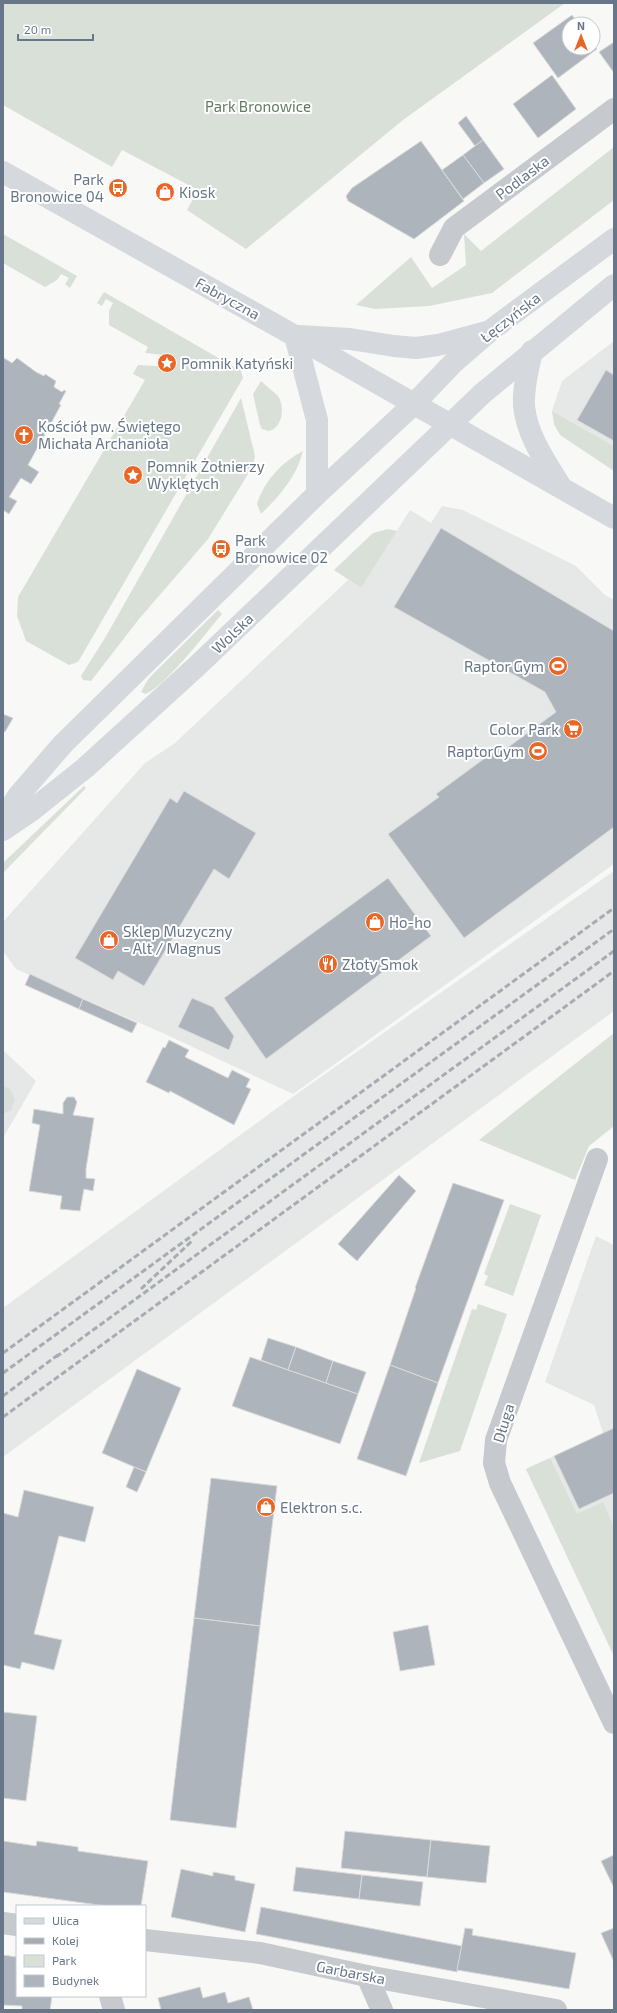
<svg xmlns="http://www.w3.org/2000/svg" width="617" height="2013" font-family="'Exo 2',sans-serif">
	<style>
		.built { fill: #e6e7e7 }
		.green { fill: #d9e0d7 }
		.building { fill: #adb4bb; stroke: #dadad8 }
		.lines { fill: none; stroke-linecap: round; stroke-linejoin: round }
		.street { stroke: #c6c9cd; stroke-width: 22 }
		.secondary { stroke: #d5d9de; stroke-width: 22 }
		.rail { stroke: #a6acb2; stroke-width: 3; stroke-dasharray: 6 3; stroke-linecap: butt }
		.labels { text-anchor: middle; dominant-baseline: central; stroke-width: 4; stroke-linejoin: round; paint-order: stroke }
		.park-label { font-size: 15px; fill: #647962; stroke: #fff }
		.street-label { font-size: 15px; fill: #677688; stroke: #fff }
		.poi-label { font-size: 15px; fill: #677688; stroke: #fff; text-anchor: start }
	</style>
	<rect width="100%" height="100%" fill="#f8f8f6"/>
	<g class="built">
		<path d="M614,341V446L552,411L562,381Z"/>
		<path d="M442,506L463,510L576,566L605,595L614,600V864L293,1094L165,1034L16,969L3,951V922L145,763L175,743L348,580L361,588L410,510L431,523Z"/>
		<path d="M614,871V1011L3,1457V1308L291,1098Z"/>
		<path d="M3,1050L36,1081L3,1138Z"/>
		<path d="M596,1236L614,1245V1656L526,1469L603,1433L594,1405L545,1382Z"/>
	</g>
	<g class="green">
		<path d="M3,3H565L403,120L246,249L187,210L198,190L122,150L112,167L3,105Z"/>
		<path d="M614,147V200L492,293L429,306L375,309L356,305L411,257L432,288L466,265L464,234L481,251Z"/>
		<path d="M3,234L77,276L70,288L65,284L69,278L61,274L57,280L45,287L3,263Z"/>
		<path d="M104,292L241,371L243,378L78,662L69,665L26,641L17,616L18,597L145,380L133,374L138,365L173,367L174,356L145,353L148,347L109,325V311L113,303L106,299L102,306L97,303Z"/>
		<path d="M261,381C266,386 273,391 278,396C285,406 283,428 269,431L262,429L260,425L253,394Z"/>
		<path d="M241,398L255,456L253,466L208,539L139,619L91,681L83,680L81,676L105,638Z"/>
		<path d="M552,411L614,446V471L560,435L554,424Z"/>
		<path d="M303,451C296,478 280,495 261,514L257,504C264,481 282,462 303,451Z"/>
		<path d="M388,529L397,531L361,588L334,570L373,533Z"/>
		<path d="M218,610L222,614C205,634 168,683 146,694L141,692L147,681L152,675Z"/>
		<path d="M84,786L86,788L3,873V863Z"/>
		<path d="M614,1033V1126L589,1146L575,1180L479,1140Z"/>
		<path d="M3,1086L10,1089L15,1099L11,1110L3,1114Z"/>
		<path d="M510,1204L541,1215L513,1296L484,1285L488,1276L484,1274Z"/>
		<path d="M478,1304L507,1314L460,1451L419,1463L472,1309L476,1310Z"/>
		<path d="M550,1458L577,1514L603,1502L614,1527V1656L526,1469Z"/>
	</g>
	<g class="building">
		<path d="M572,15L578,24H569V48H593V44L597,49L558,78L533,43Z"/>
		<path d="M614,42V73L599,52Z"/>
		<path d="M552,75L576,109L538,138L513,104Z"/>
		<path d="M466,116L483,140L475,146L458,123Z"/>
		<path d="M483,140L504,169L484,183L463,155Z"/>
		<path d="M421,141L464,201L414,239L348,201L346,196L352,188Z"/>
		<path d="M463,155L484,183L463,199L442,170Z"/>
		<path d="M3,355L4,358L12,363L17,358L36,372L44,376L45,374L56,381L54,387L62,392L64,390L66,391L59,404L61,405L28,465L39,472L31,484L21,478L9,497L17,501L9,514L3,510Z"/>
		<path d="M606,370L614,375V441L577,420Z"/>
		<path d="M441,528L614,631V827L464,938L388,834L439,797L436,794L500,747L503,751L556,712L545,692L394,607Z"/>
		<path d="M3,714L13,718L5,732L3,731Z"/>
		<path d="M184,791L256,833L229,879L214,869L144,986L118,971L113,980L75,958L170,798L177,803Z"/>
		<path d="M388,878L431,936L266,1059L224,998Z"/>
		<path d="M30,974L83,999L79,1009L25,985Z"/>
		<path d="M192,998L213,1007L234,1036L229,1050L178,1027Z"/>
		<path d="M83,999L137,1023L132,1033L79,1009Z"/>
		<path d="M169,1040L189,1050L185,1057L228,1078L232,1070L250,1079L246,1087L251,1089L234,1125L170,1091L169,1093L146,1082L163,1047L165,1048Z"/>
		<path d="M67,1097H74L77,1102L73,1115L94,1118L86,1169V1178L95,1179L93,1191L84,1189L80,1211L60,1209L62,1196L29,1191L40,1125L32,1123L34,1109L63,1114V1103Z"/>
		<path d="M399,1175L416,1191L357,1261L338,1244Z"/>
		<path d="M453,1183L504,1200L438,1383L390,1365L416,1288H415Z"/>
		<path d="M268,1338L296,1347L288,1370L261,1360Z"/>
		<path d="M296,1347L333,1361L326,1383L288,1370Z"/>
		<path d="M250,1357L358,1394L340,1444L232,1406Z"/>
		<path d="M333,1361L366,1372L358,1394L326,1383Z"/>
		<path d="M390,1365L438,1383L406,1476L357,1459Z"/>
		<path d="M137,1369L181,1388L146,1472L102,1453Z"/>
		<path d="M614,1428V1493L579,1509L554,1456Z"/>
		<path d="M134,1467L146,1472L137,1492L126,1487Z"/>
		<path d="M211,1478L277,1486L260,1626L194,1618Z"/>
		<path d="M24,1490L94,1507L85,1542L59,1536L34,1634L62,1640L54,1670L22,1662L20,1669L3,1665V1513L18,1517Z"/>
		<path d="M194,1618L260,1626L236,1828L170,1820Z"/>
		<path d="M428,1625L435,1665L400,1671L393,1632Z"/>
		<path d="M3,1712L37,1716L26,1801L3,1798Z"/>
		<path d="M345,1831L431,1840L427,1877L341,1868Z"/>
		<path d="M431,1840L490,1846L486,1883L427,1877Z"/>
		<path d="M3,1841L36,1846L37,1841L78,1847V1851L148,1861L141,1906H106L3,1892Z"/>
		<path d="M614,1855V1888L601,1861Z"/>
		<path d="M296,1867L362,1875L359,1899L293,1891Z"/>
		<path d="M181,1869L213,1876V1872L235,1876V1880L255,1884L245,1932L171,1917Z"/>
		<path d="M362,1875L423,1882L420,1906L359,1899Z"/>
		<path d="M261,1907L462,1946L457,1972L256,1934Z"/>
		<path d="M465,1928L473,1929L472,1935L576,1953L569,1989L457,1970Z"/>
		<path d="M614,1928V1962L601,1933Z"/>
		<path d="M3,1955L17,1957V1996H52L50,2010H22V2006L3,2005Z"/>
		<path d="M200,1987L203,1998L225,1992L228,2003L249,1997L253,2010H161L158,1998Z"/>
	</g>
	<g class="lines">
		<g class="street">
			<path d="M440,255L454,228L614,109"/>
			<path d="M597,1159L496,1440L494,1463L500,1483L614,1723"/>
			<path d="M3,1923L17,1925"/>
			<path d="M145,1940L260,1953L367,1976L556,2010"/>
			<path d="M367,1976L382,2010"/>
			<path d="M110,1996L114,2010"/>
		</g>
		<g class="secondary">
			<path d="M3,172L295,336L614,518"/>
			<path d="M295,336L317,420V494"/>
			<path d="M299,336L350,339L394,346L416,348L438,345L486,332"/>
			<path d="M532,351C528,369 523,388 524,406C527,436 546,462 561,487"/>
			<path d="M3,819L18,796L63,744L317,494L414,404L453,363L491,330L614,239"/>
			<path d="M3,830L31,811L85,768L197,666L483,393L614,285"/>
		</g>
		<g class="rail">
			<path d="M141,1289L193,1240"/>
			<path d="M3,1353L614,908"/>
			<path d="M56,1357L614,951"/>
			<path d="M3,1373L614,929"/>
			<path d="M3,1396L59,1354"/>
			<path d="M3,1417L614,971"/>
		</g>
	</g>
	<defs>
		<symbol id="bus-disc" viewBox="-11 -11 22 22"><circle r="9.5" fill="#e86626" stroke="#fff"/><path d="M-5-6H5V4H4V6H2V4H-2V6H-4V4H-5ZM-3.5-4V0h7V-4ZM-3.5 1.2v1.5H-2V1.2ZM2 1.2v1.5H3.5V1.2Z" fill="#fff"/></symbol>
		<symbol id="shop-disc" viewBox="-11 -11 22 22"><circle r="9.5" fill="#e86626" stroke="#fff"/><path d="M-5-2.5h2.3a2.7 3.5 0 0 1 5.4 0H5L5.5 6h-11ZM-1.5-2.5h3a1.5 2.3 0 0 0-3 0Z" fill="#fff"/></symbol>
		<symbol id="sight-disc" viewBox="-11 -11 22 22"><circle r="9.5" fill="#e86626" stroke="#fff"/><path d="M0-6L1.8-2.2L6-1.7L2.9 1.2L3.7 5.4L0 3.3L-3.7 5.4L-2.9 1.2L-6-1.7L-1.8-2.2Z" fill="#fff"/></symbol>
		<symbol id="church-disc" viewBox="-11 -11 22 22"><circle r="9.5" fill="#e86626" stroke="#fff"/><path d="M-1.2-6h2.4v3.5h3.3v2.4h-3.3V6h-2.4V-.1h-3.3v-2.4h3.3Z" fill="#fff"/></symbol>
		<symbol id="stadium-disc" viewBox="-11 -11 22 22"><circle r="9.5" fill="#e86626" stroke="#fff"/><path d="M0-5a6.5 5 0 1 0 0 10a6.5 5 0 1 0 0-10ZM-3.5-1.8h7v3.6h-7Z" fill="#fff"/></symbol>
		<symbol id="supermarket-disc" viewBox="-11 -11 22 22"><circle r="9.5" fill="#e86626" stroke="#fff"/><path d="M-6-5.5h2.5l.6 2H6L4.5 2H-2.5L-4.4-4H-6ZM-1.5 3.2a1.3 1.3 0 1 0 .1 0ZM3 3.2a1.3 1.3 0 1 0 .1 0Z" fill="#fff"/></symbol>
		<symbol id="restaurant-disc" viewBox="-11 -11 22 22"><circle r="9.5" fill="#e86626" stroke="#fff"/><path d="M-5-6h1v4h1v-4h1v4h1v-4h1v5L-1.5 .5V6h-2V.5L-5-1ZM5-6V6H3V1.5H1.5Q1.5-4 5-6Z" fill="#fff"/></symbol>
	</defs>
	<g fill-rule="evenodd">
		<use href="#bus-disc" x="107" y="177" width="22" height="22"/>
		<use href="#shop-disc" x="154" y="181" width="22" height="22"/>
		<use href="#sight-disc" x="156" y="352" width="22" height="22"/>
		<use href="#church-disc" x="13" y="424" width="22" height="22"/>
		<use href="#sight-disc" x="122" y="464" width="22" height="22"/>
		<use href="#bus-disc" x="210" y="538" width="22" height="22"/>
		<use href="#stadium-disc" x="547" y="655" width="22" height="22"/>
		<use href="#supermarket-disc" x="562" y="718" width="22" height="22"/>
		<use href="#stadium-disc" x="527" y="740" width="22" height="22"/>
		<use href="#shop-disc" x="364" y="911" width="22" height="22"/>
		<use href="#shop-disc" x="98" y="929" width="22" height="22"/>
		<use href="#restaurant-disc" x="317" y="953" width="22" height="22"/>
		<use href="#shop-disc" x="255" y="1496" width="22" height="22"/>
	</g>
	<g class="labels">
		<g class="park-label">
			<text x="258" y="106">Park Bronowice</text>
		</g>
		<g class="street-label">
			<text transform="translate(522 177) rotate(-37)">Podlaska</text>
			<text transform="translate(228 298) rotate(29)">Fabryczna</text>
			<text transform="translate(510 317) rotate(-38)">Łęczyńska</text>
			<text transform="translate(232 633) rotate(-44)">Wolska</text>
			<text transform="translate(503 1423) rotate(-73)">Długa</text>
			<text transform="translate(351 1972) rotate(11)">Garbarska</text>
		</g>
		<g class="poi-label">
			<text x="104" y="179" text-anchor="end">Park<tspan x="104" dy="17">Bronowice 04</tspan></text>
			<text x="179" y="192">Kiosk</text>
			<text x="181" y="363">Pomnik Katyński</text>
			<text x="38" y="426">Kościół pw. Świętego<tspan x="38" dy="17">Michała Archanioła</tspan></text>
			<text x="147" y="466">Pomnik Żołnierzy<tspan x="147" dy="17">Wyklętych</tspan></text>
			<text x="235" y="540">Park<tspan x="235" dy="17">Bronowice 02</tspan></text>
			<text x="544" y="666" text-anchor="end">Raptor Gym</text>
			<text x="559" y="729" text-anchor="end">Color Park</text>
			<text x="524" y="751" text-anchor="end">RaptorGym</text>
			<text x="389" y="922">Ho-ho</text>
			<text x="123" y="931">Sklep Muzyczny<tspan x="123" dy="17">- Alt / Magnus</tspan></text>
			<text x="342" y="964">Złoty Smok</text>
			<text x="280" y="1507">Elektron s.c.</text>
		</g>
	</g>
	<rect width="617" height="2013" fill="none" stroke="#677688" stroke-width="8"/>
	<rect x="16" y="1905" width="130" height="92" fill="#ffffff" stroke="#c2c8cf"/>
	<rect x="24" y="1918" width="20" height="6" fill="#d5d9de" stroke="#c2c8cf"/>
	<text x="52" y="1925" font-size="12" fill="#677688">Ulica</text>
	<rect x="24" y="1938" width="20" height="6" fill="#a6acb2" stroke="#c2c8cf"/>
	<text x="52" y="1945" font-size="12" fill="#677688">Kolej</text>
	<rect x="24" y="1955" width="20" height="12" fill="#d9e0d7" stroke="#c2c8cf"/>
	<text x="52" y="1965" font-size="12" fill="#677688">Park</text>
	<rect x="24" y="1975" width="20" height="12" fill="#adb4bb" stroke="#c2c8cf"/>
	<text x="52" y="1985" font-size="12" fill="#677688">Budynek</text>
	<g transform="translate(581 36)"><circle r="19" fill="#ffffff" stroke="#c2c8cf"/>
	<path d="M0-3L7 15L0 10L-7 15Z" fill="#e86626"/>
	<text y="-6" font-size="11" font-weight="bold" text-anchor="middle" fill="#677688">N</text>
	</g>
	<path d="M18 34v6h75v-6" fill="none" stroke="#677688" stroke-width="2"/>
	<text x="24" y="34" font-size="12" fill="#677688" stroke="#ffffff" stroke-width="3" paint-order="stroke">20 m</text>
</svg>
